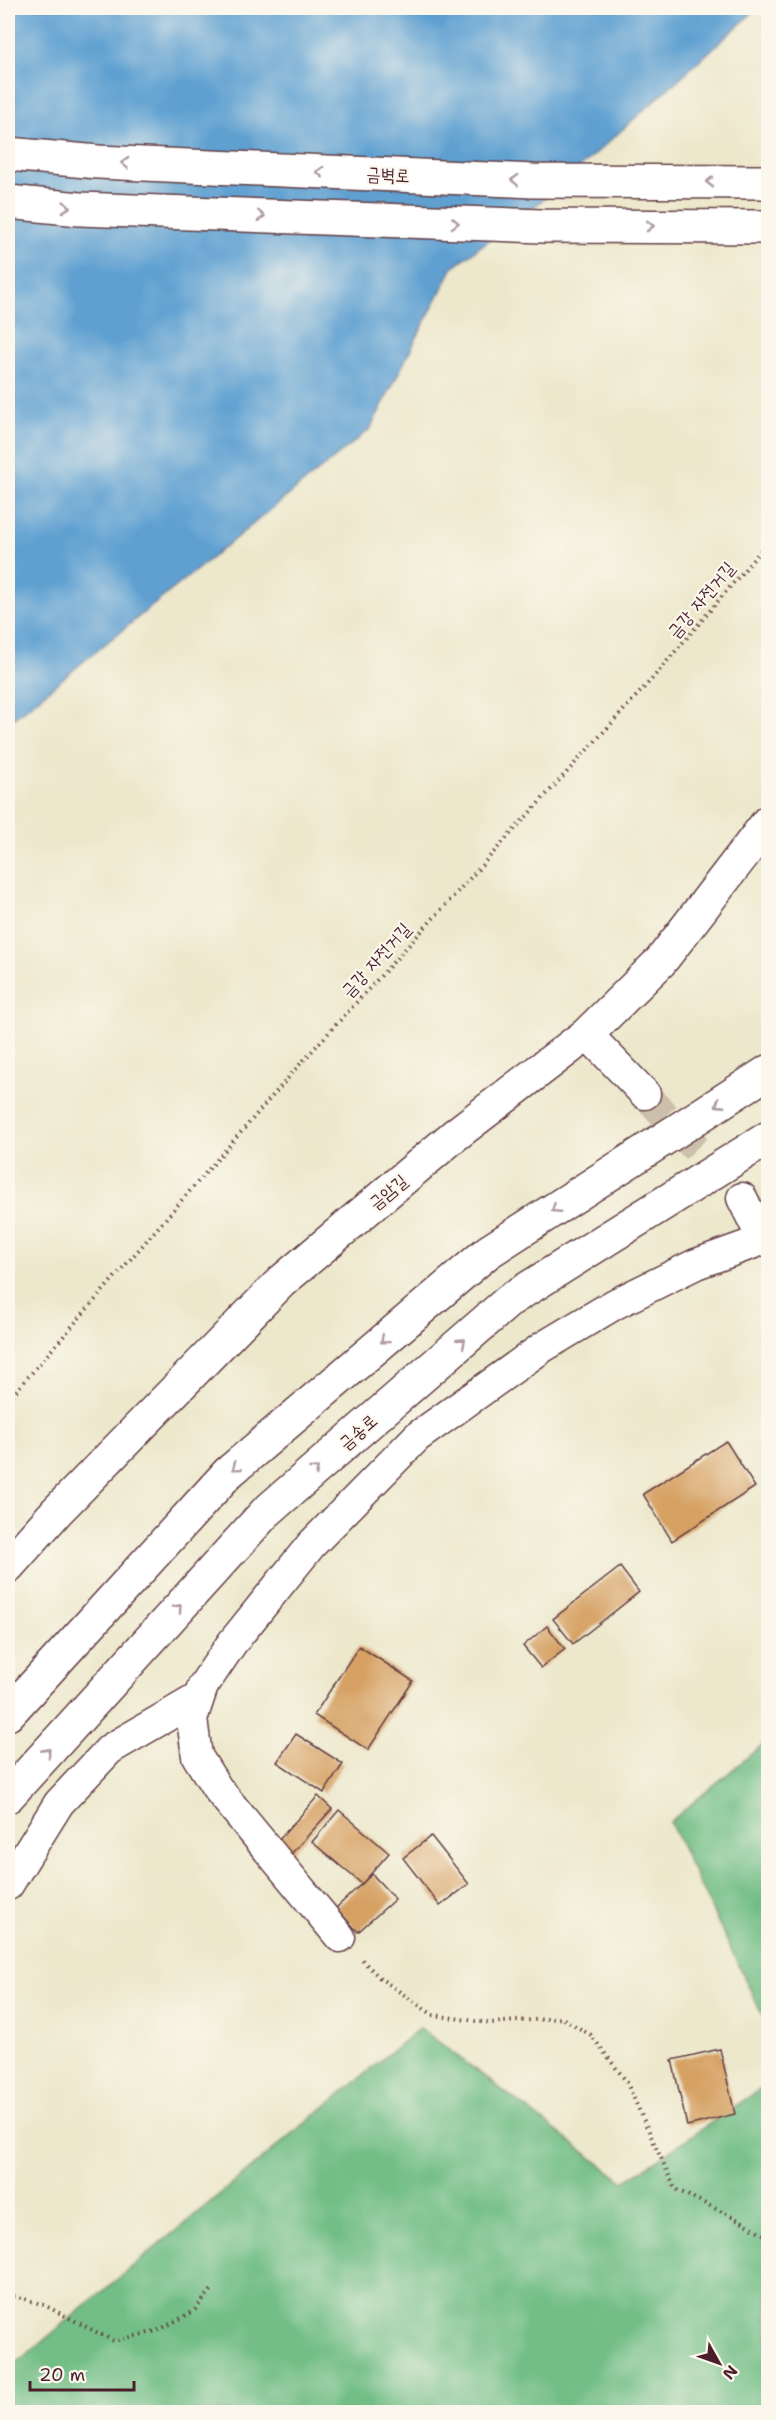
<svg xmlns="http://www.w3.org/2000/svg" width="776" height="2420" font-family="'Shantell Sans','Poor Story',sans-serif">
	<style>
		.forest { fill: #72be86; stroke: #5e6e58; stroke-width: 1.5 }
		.water { fill: #5ea0d1; stroke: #54607e; stroke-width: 1.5 }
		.building { fill: #d6a163 }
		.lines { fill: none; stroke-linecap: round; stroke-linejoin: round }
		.minor-tunnel { stroke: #ccc0ac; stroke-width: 30; stroke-dasharray: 30 15; stroke-linecap: butt }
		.minor-casing { stroke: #623d43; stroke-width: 33 }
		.tertiary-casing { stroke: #623d43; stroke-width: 36 }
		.primary-casing { stroke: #623d43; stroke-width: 36 }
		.trunk-casing { stroke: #623d43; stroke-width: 36 }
		.path { stroke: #623d43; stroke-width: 4; stroke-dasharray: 1.5 4.5; stroke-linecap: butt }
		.minor { stroke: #fff; stroke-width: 30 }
		.tertiary { stroke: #fff; stroke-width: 33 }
		.primary { stroke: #fff; stroke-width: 33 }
		.trunk { stroke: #fff; stroke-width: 33 }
		.oneway { stroke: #ae9aa0 }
		.labels { text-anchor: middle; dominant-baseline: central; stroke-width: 4.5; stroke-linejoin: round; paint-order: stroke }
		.street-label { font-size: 18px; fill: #4a1f2b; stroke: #fbf7ec }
	</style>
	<rect width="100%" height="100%" fill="#fbf7ec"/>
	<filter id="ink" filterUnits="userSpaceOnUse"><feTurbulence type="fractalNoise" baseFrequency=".0167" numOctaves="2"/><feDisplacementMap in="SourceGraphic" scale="12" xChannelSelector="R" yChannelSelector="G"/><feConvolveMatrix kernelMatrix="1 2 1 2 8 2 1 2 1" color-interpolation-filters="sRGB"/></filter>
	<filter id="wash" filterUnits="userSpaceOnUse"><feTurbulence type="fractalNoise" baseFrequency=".008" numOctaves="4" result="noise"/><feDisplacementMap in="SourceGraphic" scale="24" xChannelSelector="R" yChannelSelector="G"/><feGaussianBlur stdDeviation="1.35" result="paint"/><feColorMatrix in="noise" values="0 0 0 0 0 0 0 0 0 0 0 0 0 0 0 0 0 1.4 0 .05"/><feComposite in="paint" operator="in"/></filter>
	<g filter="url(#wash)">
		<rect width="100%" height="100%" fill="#ede8cc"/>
		<g class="forest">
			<path d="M768,1740V2027L670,1822Z"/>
			<path d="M420,2028L624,2182L768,2084V2412H8V2370Z"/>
		</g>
		<path class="water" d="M8,8H758L547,197L453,267L370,429L8,723Z"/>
		<g id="blocks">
			<g class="building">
				<path d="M726,1441L755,1487L672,1541L643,1494Z"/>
				<path d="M620,1567L639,1592L573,1644L553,1619Z"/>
				<path d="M547,1626L565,1649L541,1668L523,1646Z"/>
				<path d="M359,1646L413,1681L368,1750L314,1715Z"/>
				<path d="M296,1734L343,1764L324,1793L277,1762Z"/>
				<path d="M318,1796L332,1809L292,1853L278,1841Z"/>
				<path d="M339,1810L389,1853L362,1884L312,1842Z"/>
				<path d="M431,1836L469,1884L440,1906L403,1858Z"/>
				<path d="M372,1874L395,1899L358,1932L336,1908Z"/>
				<path d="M720,2049L735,2114L687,2126L672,2060Z"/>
			</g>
		</g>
	</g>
	<g filter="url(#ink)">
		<use href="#blocks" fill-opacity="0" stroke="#623d43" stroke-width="1.5"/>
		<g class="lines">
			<path class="minor-tunnel" d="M645,1094L742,1198"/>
			<defs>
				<g id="minor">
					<path d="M587,1034L645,1094"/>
					<path d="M742,1198L763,1240"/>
					<path d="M8,1885L59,1803L110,1749L198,1698"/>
					<path d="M340,1937L217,1788L197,1756L192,1719L203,1686L232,1643L311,1545L417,1437L543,1347L615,1304L696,1264L768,1238"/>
				</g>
				<path id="tertiary" d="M8,1566L57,1511L281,1282L455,1135L587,1034L661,961L768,822"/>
				<g id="primary">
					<path d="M8,1714L228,1473L488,1252L768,1072"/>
					<path d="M8,1796L265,1513L511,1299L768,1138"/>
				</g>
				<g id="trunk">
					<path d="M8,154L98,162L533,181L768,182"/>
					<path d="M8,202L80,209L542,226L768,227"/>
				</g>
			</defs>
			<use href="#minor" class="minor-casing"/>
			<use href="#tertiary" class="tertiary-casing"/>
			<use href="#primary" class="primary-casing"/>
			<use href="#trunk" class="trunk-casing"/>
			<g class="path">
				<path d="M8,1400L302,1062L652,679L768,542"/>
				<path d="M362,1960L380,1978L433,2015L489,2023L562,2018L591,2035L626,2081L675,2189L743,2222L768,2237"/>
				<path d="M8,2294L44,2305L114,2341L157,2331L194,2311L214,2287"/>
			</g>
			<use href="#minor" class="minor"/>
			<use href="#tertiary" class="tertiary"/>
			<use href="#primary" class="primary"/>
			<use href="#trunk" class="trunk"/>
		</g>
		<defs><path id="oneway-chevron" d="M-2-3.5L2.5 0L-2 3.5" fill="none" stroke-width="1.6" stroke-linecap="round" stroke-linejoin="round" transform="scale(1.5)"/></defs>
		<g class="oneway">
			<use href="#oneway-chevron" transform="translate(125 163) rotate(-177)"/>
			<use href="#oneway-chevron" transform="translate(320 172) rotate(-177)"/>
			<use href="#oneway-chevron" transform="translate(515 180) rotate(-177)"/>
			<use href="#oneway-chevron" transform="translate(710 182) rotate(-180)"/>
			<use href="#oneway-chevron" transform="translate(66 207) rotate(6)"/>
			<use href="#oneway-chevron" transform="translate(261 216) rotate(2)"/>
			<use href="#oneway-chevron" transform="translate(455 223) rotate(2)"/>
			<use href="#oneway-chevron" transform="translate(650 226)"/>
			<use href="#oneway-chevron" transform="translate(719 1104) rotate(147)"/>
			<use href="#oneway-chevron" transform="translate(555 1209) rotate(147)"/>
			<use href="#oneway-chevron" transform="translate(384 1340) rotate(140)"/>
			<use href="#oneway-chevron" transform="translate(462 1342) rotate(-41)"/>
			<use href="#oneway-chevron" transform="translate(236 1467) rotate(140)"/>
			<use href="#oneway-chevron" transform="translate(315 1470) rotate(-41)"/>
			<use href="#oneway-chevron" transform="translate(178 1608) rotate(-48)"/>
			<use href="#oneway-chevron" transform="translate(47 1752) rotate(-48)"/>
		</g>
	</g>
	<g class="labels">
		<g class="street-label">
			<text transform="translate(388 175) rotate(3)">금벽로</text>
			<text transform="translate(701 600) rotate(-50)">금강 자전거길</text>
			<text transform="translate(376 960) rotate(-48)">금강 자전거길</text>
			<text transform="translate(388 1192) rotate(-40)">금암길</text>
			<text transform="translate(358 1432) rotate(-41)">금송로</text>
		</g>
	</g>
	<rect width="776" height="2420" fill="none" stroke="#fbf7ec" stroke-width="30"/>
	<g transform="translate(719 2363) rotate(130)" stroke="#fbf7ec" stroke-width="4.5" paint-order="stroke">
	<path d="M0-4.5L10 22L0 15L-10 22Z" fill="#4a1f2b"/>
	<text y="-9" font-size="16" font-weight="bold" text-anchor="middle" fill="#4a1f2b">N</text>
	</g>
	<path d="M30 2381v9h104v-9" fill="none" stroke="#4a1f2b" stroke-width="3"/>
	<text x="39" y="2381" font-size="18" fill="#4a1f2b" stroke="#fbf7ec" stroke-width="4.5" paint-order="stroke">20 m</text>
</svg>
